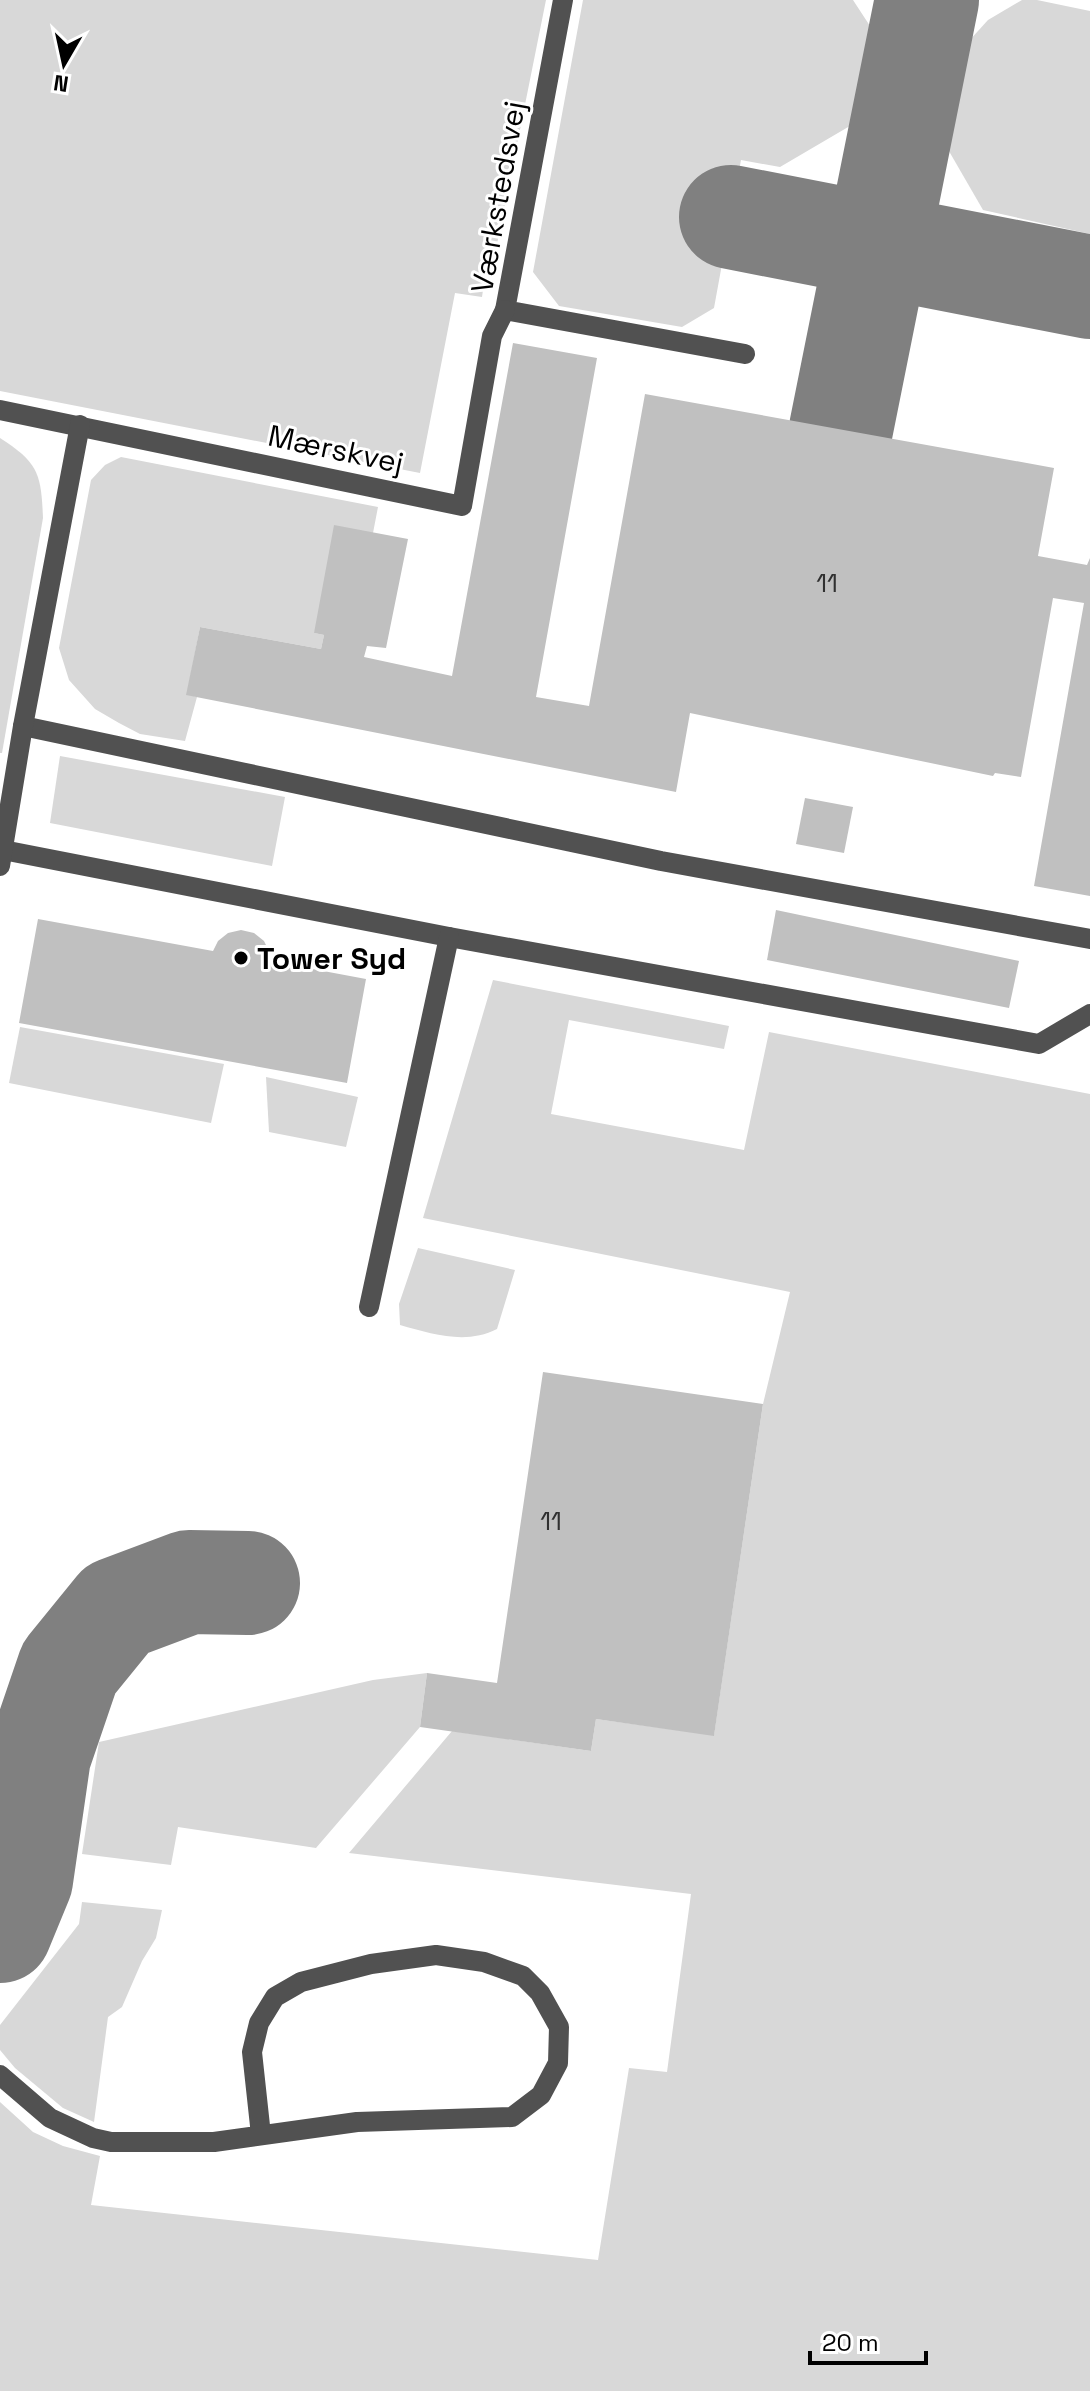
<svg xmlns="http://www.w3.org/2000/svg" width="1090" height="2391" font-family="'Space Grotesk',sans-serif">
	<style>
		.green { fill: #d8d8d8 }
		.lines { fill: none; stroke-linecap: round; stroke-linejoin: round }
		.taxiway { stroke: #808080; stroke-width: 104 }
		.building { fill: #c0c0c0 }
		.minor { stroke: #515151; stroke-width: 20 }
		.poi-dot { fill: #000; stroke: #fff; stroke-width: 3 }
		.labels { text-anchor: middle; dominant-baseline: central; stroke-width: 6; stroke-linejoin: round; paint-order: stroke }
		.number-label { font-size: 26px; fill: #303030 }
		.street-label { font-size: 30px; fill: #000; stroke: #fff }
		.poi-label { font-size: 30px; font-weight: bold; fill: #000; stroke: #fff; text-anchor: start }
	</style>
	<rect width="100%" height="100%" fill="#fff"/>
	<g class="green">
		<path d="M0,0H546L493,264L485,276L482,297L455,293L420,473L0,391Z"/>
		<path d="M583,0H853L870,26L855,123L780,167L741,160L714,308L682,327L559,306L533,272Z"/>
		<path d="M1022,0H1037L1090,11V234L983,210L946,146L968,42L988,20Z"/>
		<path d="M0,438C39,463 41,474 43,518L2,753H0Z"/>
		<path d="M121,457L378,507L373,533L314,633L324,635L321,649L200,627L187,694L197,697L185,741L140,734L119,723L95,709L69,680L59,648L91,480L105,465Z"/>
		<path d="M60,756L285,797L272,866L50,823Z"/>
		<path d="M493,980L729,1026L724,1049L569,1020L551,1114L744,1150L769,1032L1090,1094V2391H0V2102L33,2132L63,2146L100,2156L91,2205L598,2260L629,2068L667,2072L691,1894L349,1853L452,1731L591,1751L596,1719L714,1735L763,1404L790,1292L423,1218Z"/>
		<path d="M20,1027L224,1064L211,1123L9,1083Z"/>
		<path d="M266,1077L358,1097L346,1147L269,1132Z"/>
		<path d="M418,1248L515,1270L497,1329C466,1345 432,1334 400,1325L399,1304Z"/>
		<path d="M427,1673L420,1727L316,1848L178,1827L171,1865L82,1854L99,1742L373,1680Z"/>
		<path d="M82,1902L162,1910L156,1938L142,1961L122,2007L108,2017L94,2122L63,2108L15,2068L0,2050V2025L79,1924Z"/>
	</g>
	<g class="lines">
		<g class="taxiway">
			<path d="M731,217L1090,287"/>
			<path d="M841,429L927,0"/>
			<path d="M0,1931L21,1880L39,1756L69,1668L117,1609L189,1582L248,1583"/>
		</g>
	</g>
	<g class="building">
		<path d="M513,343L597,358L536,697L589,706L645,394L1054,468L1038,556L1087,565L1090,558V896L1034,886L1084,603L1053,598L1021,777L995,773L993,776L690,713L676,792L186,695L200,627L321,649L324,635L314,633L334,525L408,539L386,648L367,646L364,657L452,676Z"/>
		<path d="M805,798L853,807L844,853L796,844Z"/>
		<path d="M776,910L1019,961L1009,1008L767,960Z"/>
		<path d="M38,919L213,951L218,941L228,933L241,930L254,933L264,941L270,953V961L366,979L347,1083L19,1023Z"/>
		<path d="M543,1372L763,1404L714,1736L596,1719L591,1751L420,1727L427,1673L497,1683Z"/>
	</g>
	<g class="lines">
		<g class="minor">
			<path d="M563,0L505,310L745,354"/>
			<path d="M0,410L462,506L492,336L505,310"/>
			<path d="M23,726L661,861L1090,939"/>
			<path d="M3,850L449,937L1039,1044L1090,1014"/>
			<path d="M0,866L23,726L80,425"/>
			<path d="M369,1307L449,937"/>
			<path d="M0,2075L50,2118L93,2138L111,2142H214L357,2122L512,2117L541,2095L558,2063L559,2027L540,1993L523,1976L484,1962L436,1955L371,1964L301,1982L275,1997L259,2023L252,2052L261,2135"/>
		</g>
	</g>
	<circle class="poi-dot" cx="241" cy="958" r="8"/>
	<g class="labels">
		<g class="number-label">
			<text x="827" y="583">11</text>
			<text x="551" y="1521">11</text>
		</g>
		<g class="street-label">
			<text transform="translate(498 197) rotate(-80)">Værkstedsvej</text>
			<text transform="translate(336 449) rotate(12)">Mærskvej</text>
		</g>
		<g class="poi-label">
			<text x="257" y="958">Tower Syd</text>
		</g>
	</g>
	<g transform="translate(64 64) rotate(189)" stroke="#ffffff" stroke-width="6" paint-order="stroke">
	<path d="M0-6L14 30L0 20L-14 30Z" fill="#000000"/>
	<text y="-12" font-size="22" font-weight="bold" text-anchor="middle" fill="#000000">N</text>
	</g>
	<path d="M810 2351v12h116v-12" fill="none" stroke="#000000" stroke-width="4"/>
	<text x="822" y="2351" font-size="24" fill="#000000" stroke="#ffffff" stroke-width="6" paint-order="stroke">20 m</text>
</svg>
